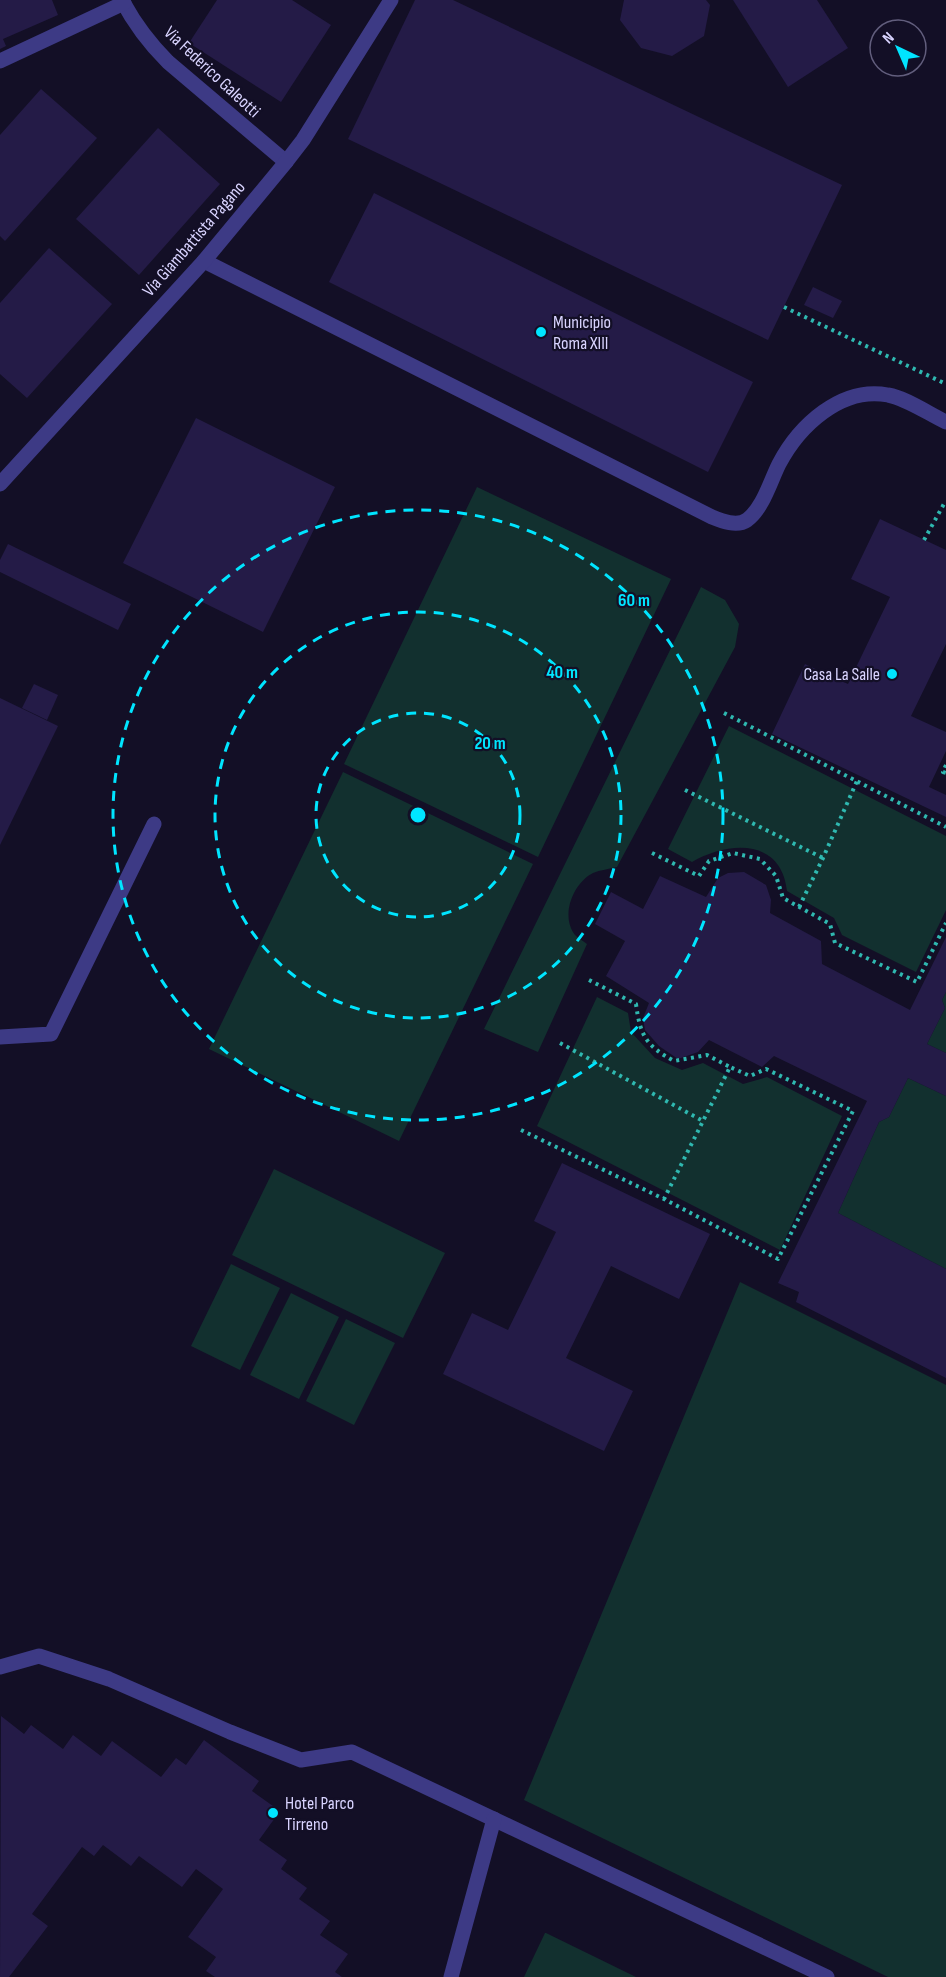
<svg xmlns="http://www.w3.org/2000/svg" width="946" height="1977" font-family="'Sofia Sans Condensed',sans-serif">
	<style>
		.green { fill: #12302f }
		.building { fill: #241b47 }
		.lines { fill: none; stroke-linecap: round; stroke-linejoin: round }
		.path { stroke: #2fb8b0; stroke-width: 4; stroke-dasharray: 3 4.5; stroke-linecap: butt }
		.lane { stroke: #3d3a85; stroke-width: 15 }
		.street { stroke: #3d3a85; stroke-width: 15 }
		.ring { fill: none; stroke: #00e5ff; stroke-width: 3; stroke-dasharray: 10 8 }
		.poi-dot { fill: #00e5ff; stroke: #130f26; stroke-width: 2 }
		.labels { text-anchor: middle; dominant-baseline: central; stroke-width: 4.5; stroke-linejoin: round; paint-order: stroke }
		.street-label { font-size: 18px; fill: #d9d4ff; stroke: #130f26 }
		.poi-label { font-size: 18px; fill: #d9d4ff; stroke: #130f26; text-anchor: start }
		.centre { fill: #00e5ff; stroke: #130f26; stroke-width: 3 }
		.ring-label { font-size: 18px; text-anchor: middle; font-weight: bold; fill: #00e5ff; stroke: #130f26; stroke-width: 4.5; stroke-linejoin: round; paint-order: stroke }
	</style>
	<rect width="100%" height="100%" fill="#130f26"/>
	<g class="green">
		<path d="M477,487L671,579L538,857L344,764Z"/>
		<path d="M701,587L725,600L739,624L735,647L617,867C609,869 600,870 593,873C573,883 560,916 575,935C578,938 583,941 587,944L538,1052L484,1029Z"/>
		<path d="M729,726L946,836V910L916,972L842,935L834,918L787,891C781,838 729,841 692,862L668,849Z"/>
		<path d="M343,772L533,864L399,1141L209,1049Z"/>
		<path d="M946,992V1053L927,1044L945,1008L942,1000Z"/>
		<path d="M597,997L628,1013L631,1032L655,1058L682,1070L703,1063L743,1084L767,1077L842,1116L780,1250L537,1126Z"/>
		<path d="M908,1078L946,1096V1269L838,1213L879,1122L889,1117Z"/>
		<path d="M274,1169L445,1253L403,1338L232,1255Z"/>
		<path d="M231,1264L280,1288L240,1370L191,1346Z"/>
		<path d="M740,1282L946,1385V1977H888L524,1800Z"/>
		<path d="M291,1293L339,1317L299,1399L250,1375Z"/>
		<path d="M346,1319L395,1343L354,1425L306,1401Z"/>
		<path d="M545,1933H546L636,1977H524Z"/>
	</g>
	<g class="building">
		<path d="M0,0H52L58,15L3,39L6,46L0,49Z"/>
		<path d="M217,0H292L331,25L281,102L189,43Z"/>
		<path d="M415,0H453L842,185L768,340L348,139Z"/>
		<path d="M624,0H706L710,5L704,36L672,56L641,48L620,20Z"/>
		<path d="M733,0H817L848,48L788,87Z"/>
		<path d="M41,89L97,138L5,241L0,236V135Z"/>
		<path d="M158,128L220,184L139,275L76,219Z"/>
		<path d="M374,193L753,382L708,472L329,282Z"/>
		<path d="M49,248L112,304L27,398L0,374V303Z"/>
		<path d="M813,287L842,301L833,318L804,305Z"/>
		<path d="M196,418L335,487L263,632L123,563Z"/>
		<path d="M880,519L946,550V644L911,716L946,732V751L929,787L946,795V817L772,734L805,664L848,684L890,597L851,579Z"/>
		<path d="M8,544L131,604L118,630L0,572V560Z"/>
		<path d="M34,684L58,695L47,720L22,708Z"/>
		<path d="M0,698L58,726L0,845Z"/>
		<path d="M744,872L766,885L771,900L770,913L821,941L822,964L910,1010L946,937V992L942,1000L945,1008L927,1044L946,1053V1096L908,1078L889,1117L879,1122L838,1213L946,1269V1378L796,1302L799,1292L778,1283L867,1101L774,1056L762,1067L709,1040L698,1052L678,1059L659,1046L645,1030L643,1018L649,1003L606,976L625,941L595,924L611,892L643,909L660,876L706,897L718,878L728,873Z"/>
		<path d="M562,1163L710,1234L679,1299L611,1266L566,1358L633,1391L604,1451L443,1374L472,1313L508,1330L556,1232L534,1221Z"/>
		<path d="M1,1716L24,1734L31,1725L63,1749L73,1735L101,1756L112,1741L161,1777L176,1758L186,1765L204,1740L259,1781L252,1791L280,1811L259,1840L287,1860L281,1869L307,1888L299,1899L330,1921L320,1935L348,1954L335,1972L342,1977H215L206,1971L216,1957L188,1937L223,1889L196,1869L182,1887L139,1856L131,1866L103,1845L94,1856L82,1847L32,1914L48,1926L9,1977H0Z"/>
	</g>
	<g class="lines">
		<g class="path">
			<path d="M784,307L946,384"/>
			<path d="M924,540L945,502"/>
			<path d="M724,713L946,827"/>
			<path d="M946,765L943,772L946,773"/>
			<path d="M685,790L823,858"/>
			<path d="M652,853L699,876L709,861L733,853L760,859L776,876L783,898L830,924L835,943L917,982L946,923"/>
			<path d="M799,907L823,858L857,781"/>
			<path d="M589,980L636,1004C640,1035 646,1046 674,1061L707,1055L730,1067L664,1199"/>
			<path d="M560,1043L703,1121"/>
			<path d="M521,1130L664,1199L778,1259L853,1111L766,1069L750,1076L730,1067"/>
		</g>
		<g class="lane">
			<path d="M204,261L712,517C722,521 737,527 747,520C763,508 770,482 779,464C799,426 841,386 888,395C906,398 929,414 946,422"/>
			<path d="M0,1037L51,1034L154,824"/>
			<path d="M0,1667L39,1656L109,1679L230,1732L301,1760L352,1752L827,1977"/>
			<path d="M451,1977L494,1819"/>
		</g>
		<g class="street">
			<path d="M122,0C134,23 150,44 168,62L286,162"/>
			<path d="M0,61L124,3"/>
			<path d="M0,484L204,261L286,162L303,140L391,0"/>
		</g>
	</g>
	<g class="ring">
		<circle cx="418" cy="815" r="102"/>
		<circle cx="418" cy="815" r="203"/>
		<circle cx="418" cy="815" r="305"/>
	</g>
	<g class="poi-dot">
		<circle cx="541" cy="332" r="6"/>
		<circle cx="892" cy="674" r="6"/>
		<circle cx="273" cy="1813" r="6"/>
	</g>
	<g class="labels">
		<g class="street-label">
			<text transform="translate(212 72) rotate(43)">Via Federico Galeotti</text>
			<text transform="translate(194 239) rotate(-49)">Via Giambattista Pagano</text>
		</g>
		<g class="poi-label">
			<text x="553" y="322">Municipio<tspan x="553" dy="21">Roma XIII</tspan></text>
			<text x="880" y="674" text-anchor="end">Casa La Salle</text>
			<text x="285" y="1803">Hotel Parco<tspan x="285" dy="21">Tirreno</tspan></text>
		</g>
	</g>
	<circle cx="418" cy="815" r="9" class="centre"/>
	<g class="ring-label">
		<text x="634" y="606">60 m</text>
		<text x="562" y="678">40 m</text>
		<text x="490" y="749">20 m</text>
	</g>
	<g transform="translate(898 48) rotate(316)"><circle r="28" fill="#130f26" stroke="#625e7d" stroke-width="1.5"/>
	<path d="M0-4.5L10 22L0 15L-10 22Z" fill="#00e5ff"/>
	<text y="-9" font-size="16" font-weight="bold" text-anchor="middle" fill="#d9d4ff">N</text>
	</g>
</svg>
